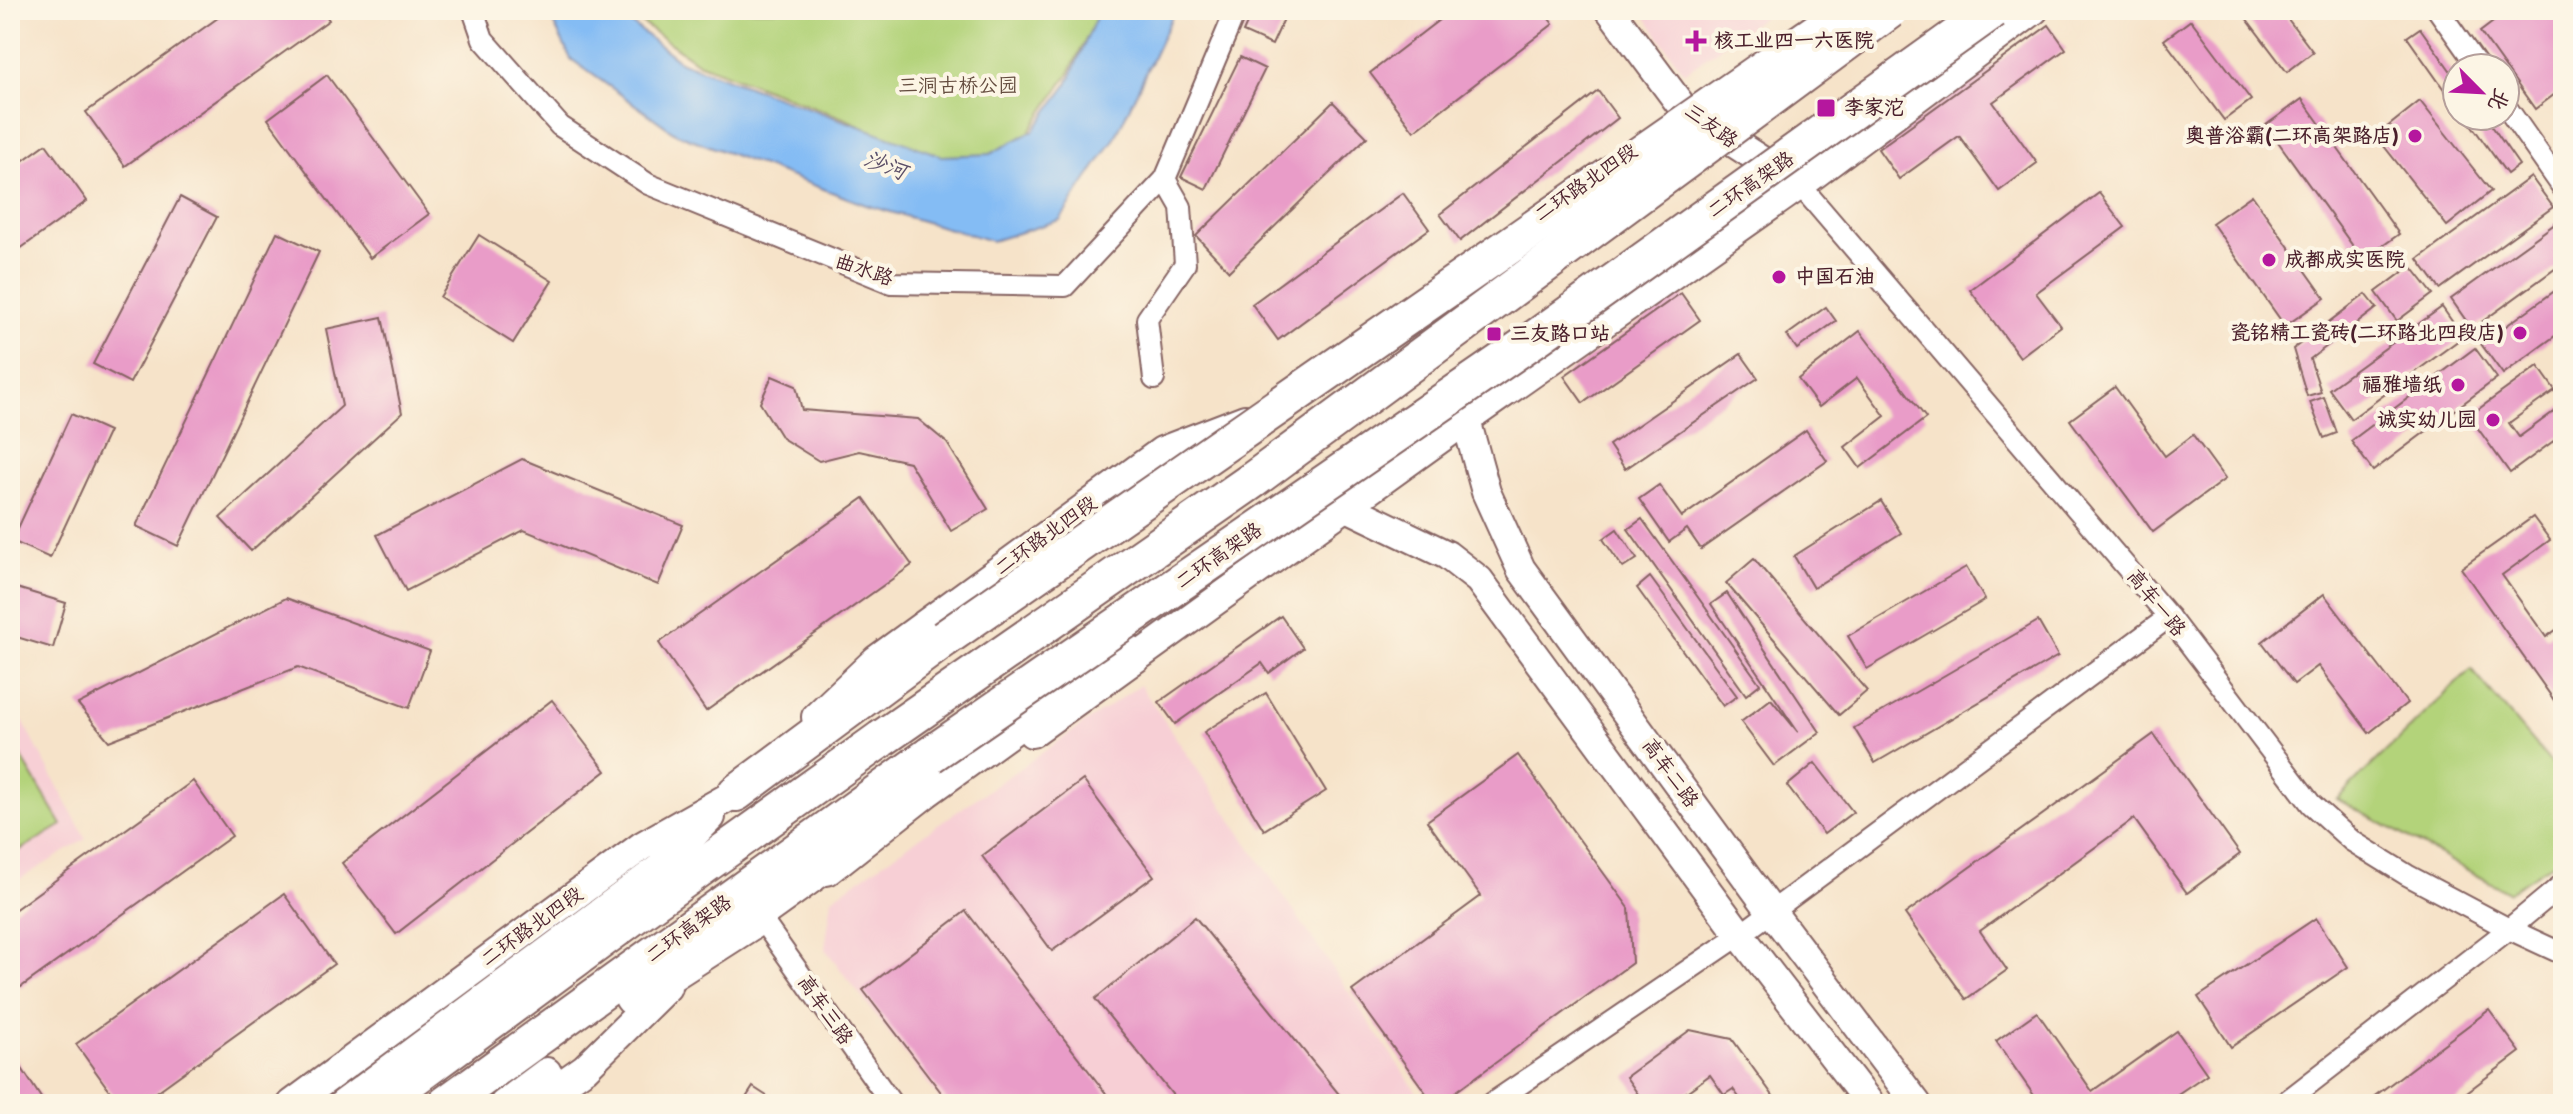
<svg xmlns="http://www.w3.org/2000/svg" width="2573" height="1114" font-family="'Balsamiq Sans','LXGW WenKai TC',sans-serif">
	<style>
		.built { fill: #f7cfd5 }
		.green { fill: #b3d37a; stroke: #7e7952; stroke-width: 2 }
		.water { fill: #84bcf4; stroke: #676e90; stroke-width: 2 }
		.building { fill: #e99cc8 }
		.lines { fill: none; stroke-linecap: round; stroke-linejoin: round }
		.street-casing { stroke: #866462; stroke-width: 24 }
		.secondary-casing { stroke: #866462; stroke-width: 32 }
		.highway-casing { stroke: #866462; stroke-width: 40 }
		.street { stroke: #fff; stroke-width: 20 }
		.secondary { stroke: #fff; stroke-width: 28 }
		.highway { stroke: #fff; stroke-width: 36 }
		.highway-bridge-casing { stroke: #866462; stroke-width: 40; stroke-linecap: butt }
		.highway-bridge { stroke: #fff; stroke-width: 36 }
		.poi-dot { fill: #b5179e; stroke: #fcf5e5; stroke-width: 3 }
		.labels { text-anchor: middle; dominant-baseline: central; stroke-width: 8; stroke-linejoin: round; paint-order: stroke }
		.poi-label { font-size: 20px; font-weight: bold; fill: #4a1f2b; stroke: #fcf5e5; text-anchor: start }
		.park-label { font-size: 20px; fill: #644c3f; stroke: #fcf5e5 }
		.street-label { font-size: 20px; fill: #4a1f2b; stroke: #fcf5e5 }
		.water-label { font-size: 22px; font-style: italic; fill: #5b4e67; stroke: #fcf5e5 }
	</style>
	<rect width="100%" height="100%" fill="#fcf5e5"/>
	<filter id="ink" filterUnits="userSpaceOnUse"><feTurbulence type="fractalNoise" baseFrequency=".0125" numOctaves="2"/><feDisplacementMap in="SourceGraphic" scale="16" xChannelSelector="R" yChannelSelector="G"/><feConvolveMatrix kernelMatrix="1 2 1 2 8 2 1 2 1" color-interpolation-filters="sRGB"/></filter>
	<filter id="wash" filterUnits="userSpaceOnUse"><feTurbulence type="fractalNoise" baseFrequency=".006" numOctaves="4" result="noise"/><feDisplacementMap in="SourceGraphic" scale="32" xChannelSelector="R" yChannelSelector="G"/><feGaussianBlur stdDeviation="1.8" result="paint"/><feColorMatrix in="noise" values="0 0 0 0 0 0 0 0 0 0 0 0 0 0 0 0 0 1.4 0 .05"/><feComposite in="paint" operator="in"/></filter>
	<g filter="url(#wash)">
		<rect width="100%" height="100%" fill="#f6e3c9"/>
		<g class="built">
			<path d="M1641,10H1773L1684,73Z"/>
			<path d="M1140,685L1425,1104H943L825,949L832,898Z"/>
			<path d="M20,716L86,839L10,885V722Z"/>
		</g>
		<g class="green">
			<path d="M628,10H1101L1068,75L1017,150L951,168L846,119L698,63L632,16Z"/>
			<path d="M2471,669L2563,777V857L2508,892L2337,799Z"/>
			<path d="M10,738L62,825L10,856Z"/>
		</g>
		<path class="water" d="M547,10H614L681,62L942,156L990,154L1034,130L1067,85L1099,10H1175L1115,138L1060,220L992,241L866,205L675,133L571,59Z"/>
		<g id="blocks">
			<g class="building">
				<path d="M229,10H322L329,20L125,166L86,112Z"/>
				<path d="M1253,10H1288L1272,45L1243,32Z"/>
				<path d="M1452,10H1542L1553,24L1414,131L1370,73Z"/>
				<path d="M2240,10H2281L2313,52L2287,72Z"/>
				<path d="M2509,10H2551L2563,26V88L2535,109L2480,32Z"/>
				<path d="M2191,20L2251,100L2224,120L2164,40Z"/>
				<path d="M2049,25L2066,49L1993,102L2037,163L1999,191L1959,136L1899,179L1878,149Z"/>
				<path d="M2420,28L2457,80V92L2450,98L2407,37Z"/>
				<path d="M1240,57L1265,69L1206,189L1181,177Z"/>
				<path d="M327,75L429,214L370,258L268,119Z"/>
				<path d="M1598,91L1618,118L1460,241L1440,214Z"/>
				<path d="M2302,99L2399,234L2363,260L2266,125Z"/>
				<path d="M2420,101L2491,191L2447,226L2376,136Z"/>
				<path d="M1333,102L1367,137L1229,271L1196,236Z"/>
				<path d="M2465,116H2485L2519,165L2507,174Z"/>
				<path d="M46,144L87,201L10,256V170Z"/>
				<path d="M2531,177L2553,207L2440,289L2418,259Z"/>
				<path d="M1403,193L1429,229L1278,340L1252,304Z"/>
				<path d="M2099,193L2125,227L2036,293L2061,326L2020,357L1970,290Z"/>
				<path d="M2252,195L2325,298L2285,326L2212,223Z"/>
				<path d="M180,197L217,217L130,383L93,364Z"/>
				<path d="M2563,218V263L2472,329L2451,299Z"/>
				<path d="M277,232L319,252L178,546L136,526Z"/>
				<path d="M479,235L552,281L513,343L440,297Z"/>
				<path d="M2411,266L2433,294L2397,321L2376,292Z"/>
				<path d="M2563,285V330L2503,374L2481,344Z"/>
				<path d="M1681,293L1700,320L1583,403L1564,376Z"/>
				<path d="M2366,294L2377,308L2310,359L2321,392L2307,396L2293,349Z"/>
				<path d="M1826,307L1836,321L1797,349L1787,335Z"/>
				<path d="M2442,307L2463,337L2351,419L2329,389Z"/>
				<path d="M382,317L402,413L251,551L220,518L342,406L326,329Z"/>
				<path d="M1860,331L1926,418L1860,468L1845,447L1885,416L1857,378L1819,407L1798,379Z"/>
				<path d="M2475,348L2497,378L2373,471L2351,441Z"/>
				<path d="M1741,354L1758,378L1625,469L1609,445Z"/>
				<path d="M2538,366L2555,390L2509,423L2519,437L2563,405V434L2510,473L2469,416Z"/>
				<path d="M772,376L796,386L802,410L918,419L947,443L988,509L951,531L909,462L859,451L819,461L782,438L760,403Z"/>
				<path d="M2115,387L2165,456L2193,435L2225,479L2153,532L2070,420Z"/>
				<path d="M2324,397L2337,433L2324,438L2310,402Z"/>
				<path d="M71,414L109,431L50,558L12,541Z"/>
				<path d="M1806,430L1827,461L1701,549L1687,529L1669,542L1639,499L1659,485L1682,517Z"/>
				<path d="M522,459L683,525L658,585L524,530L406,591L377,535Z"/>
				<path d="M864,498L912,565L706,711L659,643Z"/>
				<path d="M1881,501L1901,533L1813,588L1794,556Z"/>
				<path d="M2533,517L2550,540L2502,575L2546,637L2563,625V651L2555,656L2563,667V713L2461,568Z"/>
				<path d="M1642,519L1760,684L1746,695L1628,529Z"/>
				<path d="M1617,529L1637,559L1623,568L1603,539Z"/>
				<path d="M1754,559L1867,691L1839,715L1726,583Z"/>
				<path d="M1966,567L1985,600L1867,669L1848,636Z"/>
				<path d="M1650,577L1737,696L1723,706L1637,588Z"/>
				<path d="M10,586L66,603L53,648L10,635Z"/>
				<path d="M1727,593L1820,732L1774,766L1741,722L1771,699L1798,732L1711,604Z"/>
				<path d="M2324,594L2407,703L2369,733L2318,666L2294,684L2262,642Z"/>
				<path d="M286,598L430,651L409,708L298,667L109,741L78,704Z"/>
				<path d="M1281,616L1303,648L1269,673L1262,663L1175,724L1159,702Z"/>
				<path d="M2038,621L2058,656L1875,763L1854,728Z"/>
				<path d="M1266,693L1326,791L1264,830L1204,732Z"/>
				<path d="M552,700L606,771L396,934L342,863Z"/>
				<path d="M2154,734L2240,854L2187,893L2134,819L1980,931L2007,970L1966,999L1905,914Z"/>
				<path d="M1518,755L1629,908L1632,963L1439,1104H1434L1352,991L1481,896L1427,821Z"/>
				<path d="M1815,763L1853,812L1824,834L1787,786Z"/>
				<path d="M1083,780L1154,876L1052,951L982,856Z"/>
				<path d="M193,781L232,836L21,987L10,972V913Z"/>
				<path d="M284,894L334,964L140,1104H119L76,1044Z"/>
				<path d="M966,911L1114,1104H950L863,990Z"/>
				<path d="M1195,917L1347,1104H1180L1095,999Z"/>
				<path d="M2316,918L2348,967L2231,1047L2198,997Z"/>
				<path d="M2489,1010L2520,1052L2451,1104H2364Z"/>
				<path d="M2037,1012L2092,1091L2177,1031L2207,1074L2163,1104H2040L1996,1041Z"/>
				<path d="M1690,1030L1732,1039L1779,1104H1744L1733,1089L1724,1095L1710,1075L1670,1104H1645L1626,1077Z"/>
				<path d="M10,1050L45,1104H10Z"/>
				<path d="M753,1087L779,1104H742Z"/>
			</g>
		</g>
	</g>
	<g filter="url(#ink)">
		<use href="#blocks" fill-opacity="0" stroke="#866462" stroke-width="2"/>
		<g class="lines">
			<defs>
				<g id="street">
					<path d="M473,10L483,39L560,126L648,184L891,283L1065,286L1165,179L1236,10"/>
					<path d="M2438,10L2479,68"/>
					<path d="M2505,105L2563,188"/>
					<path d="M1800,185L2169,617L2311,804L2352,841L2407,875L2509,929L2563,954"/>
					<path d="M1154,379L1147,319L1185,264L1181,207L1165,179"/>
					<path d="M759,916L892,1104"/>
					<path d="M1491,1104L1740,935L2169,617"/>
					<path d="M2283,1104L2509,929L2563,884"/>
				</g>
				<g id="secondary">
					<path d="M1610,10L1686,112L1787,177"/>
					<path d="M1466,420L1486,492L1521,569L1771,911L1917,1104"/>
					<path d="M1347,507L1447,555L1479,580L1740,935L1870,1104"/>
					<path d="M816,717L876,660L1162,451L1245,419"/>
					<path d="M1032,733L1466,420L1800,185L2034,10"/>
					<path d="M744,927L843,856"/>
					<path d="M292,1104L642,846L736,793L751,779"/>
					<path d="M343,1104L661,867L711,817"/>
					<path d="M504,1104L547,1072"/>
					<path d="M534,1104L585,1068L667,987"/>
				</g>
				<g id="highway">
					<path d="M736,793L944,639"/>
					<path d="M826,867L924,790L1122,647"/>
					<path d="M633,997L759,916"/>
					<path d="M378,1104L642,910L881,739"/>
					<path d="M446,1104L930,755"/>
				</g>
			</defs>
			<use href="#street" class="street-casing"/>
			<use href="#secondary" class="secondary-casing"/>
			<use href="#highway" class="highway-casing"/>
			<use href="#street" class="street"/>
			<use href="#secondary" class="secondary"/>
			<use href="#highway" class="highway"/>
			<defs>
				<g id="highway-bridge">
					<path d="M944,639L1848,10"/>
					<path d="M881,739L1253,480L1890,10"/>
					<path d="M930,755L1540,335L1993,10"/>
				</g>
			</defs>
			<use href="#highway-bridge" class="highway-bridge-casing"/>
			<use href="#highway-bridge" class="highway-bridge"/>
		</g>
	</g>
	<g class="poi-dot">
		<path d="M1692 29h8v8h8v8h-8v8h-8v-8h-8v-8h8z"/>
		<rect x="1816" y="98" width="20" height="20" rx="4"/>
		<circle cx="2415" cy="136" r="8"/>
		<circle cx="2269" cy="260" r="8"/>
		<circle cx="1779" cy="277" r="8"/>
		<circle cx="2520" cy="333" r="8"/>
		<rect x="1486" y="326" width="16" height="16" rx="4"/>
		<circle cx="2458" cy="385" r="8"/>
		<circle cx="2493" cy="420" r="8"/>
	</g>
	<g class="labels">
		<g class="poi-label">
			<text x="1714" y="41">核工业四一六医院</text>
			<text x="1844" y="108">李家沱</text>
			<text x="2399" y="136" text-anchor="end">奥普浴霸(二环高架路店)</text>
			<text x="2285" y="260">成都成实医院</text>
			<text x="1795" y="277">中国石油</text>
			<text x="2504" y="333" text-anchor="end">瓷铭精工瓷砖(二环路北四段店)</text>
			<text x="1510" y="334">三友路口站</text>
			<text x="2442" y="385" text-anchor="end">福雅墙纸</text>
			<text x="2477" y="420" text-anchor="end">诚实幼儿园</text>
		</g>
		<g class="park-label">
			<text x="958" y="86">三洞古桥公园</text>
		</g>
		<g class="street-label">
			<text transform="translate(1711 126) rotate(36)">三友路</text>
			<text transform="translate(1586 183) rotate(-35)">二环路北四段</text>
			<text transform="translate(1751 185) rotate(-35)">二环高架路</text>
			<text transform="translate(864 270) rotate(19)">曲水路</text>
			<text transform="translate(1046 536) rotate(-36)">二环路北四段</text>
			<text transform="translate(1219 556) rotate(-35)">二环高架路</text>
			<text transform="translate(2156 603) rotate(51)">高车一路</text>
			<text transform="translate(1670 773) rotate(54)">高车二路</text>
			<text transform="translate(532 927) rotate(-36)">二环路北四段</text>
			<text transform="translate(689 929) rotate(-36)">二环高架路</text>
			<text transform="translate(825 1010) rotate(55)">高车三路</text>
		</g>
		<g class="water-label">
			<text transform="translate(885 166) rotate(21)">沙河</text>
		</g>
	</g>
	<rect width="2573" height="1114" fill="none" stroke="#fcf5e5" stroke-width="40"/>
	<g transform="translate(2481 92) rotate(114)"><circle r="38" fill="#fcf5e5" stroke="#b59f9b" stroke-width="2"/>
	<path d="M0-6L14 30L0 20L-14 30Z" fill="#b5179e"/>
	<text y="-12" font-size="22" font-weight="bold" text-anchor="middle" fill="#4a1f2b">北</text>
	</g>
</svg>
